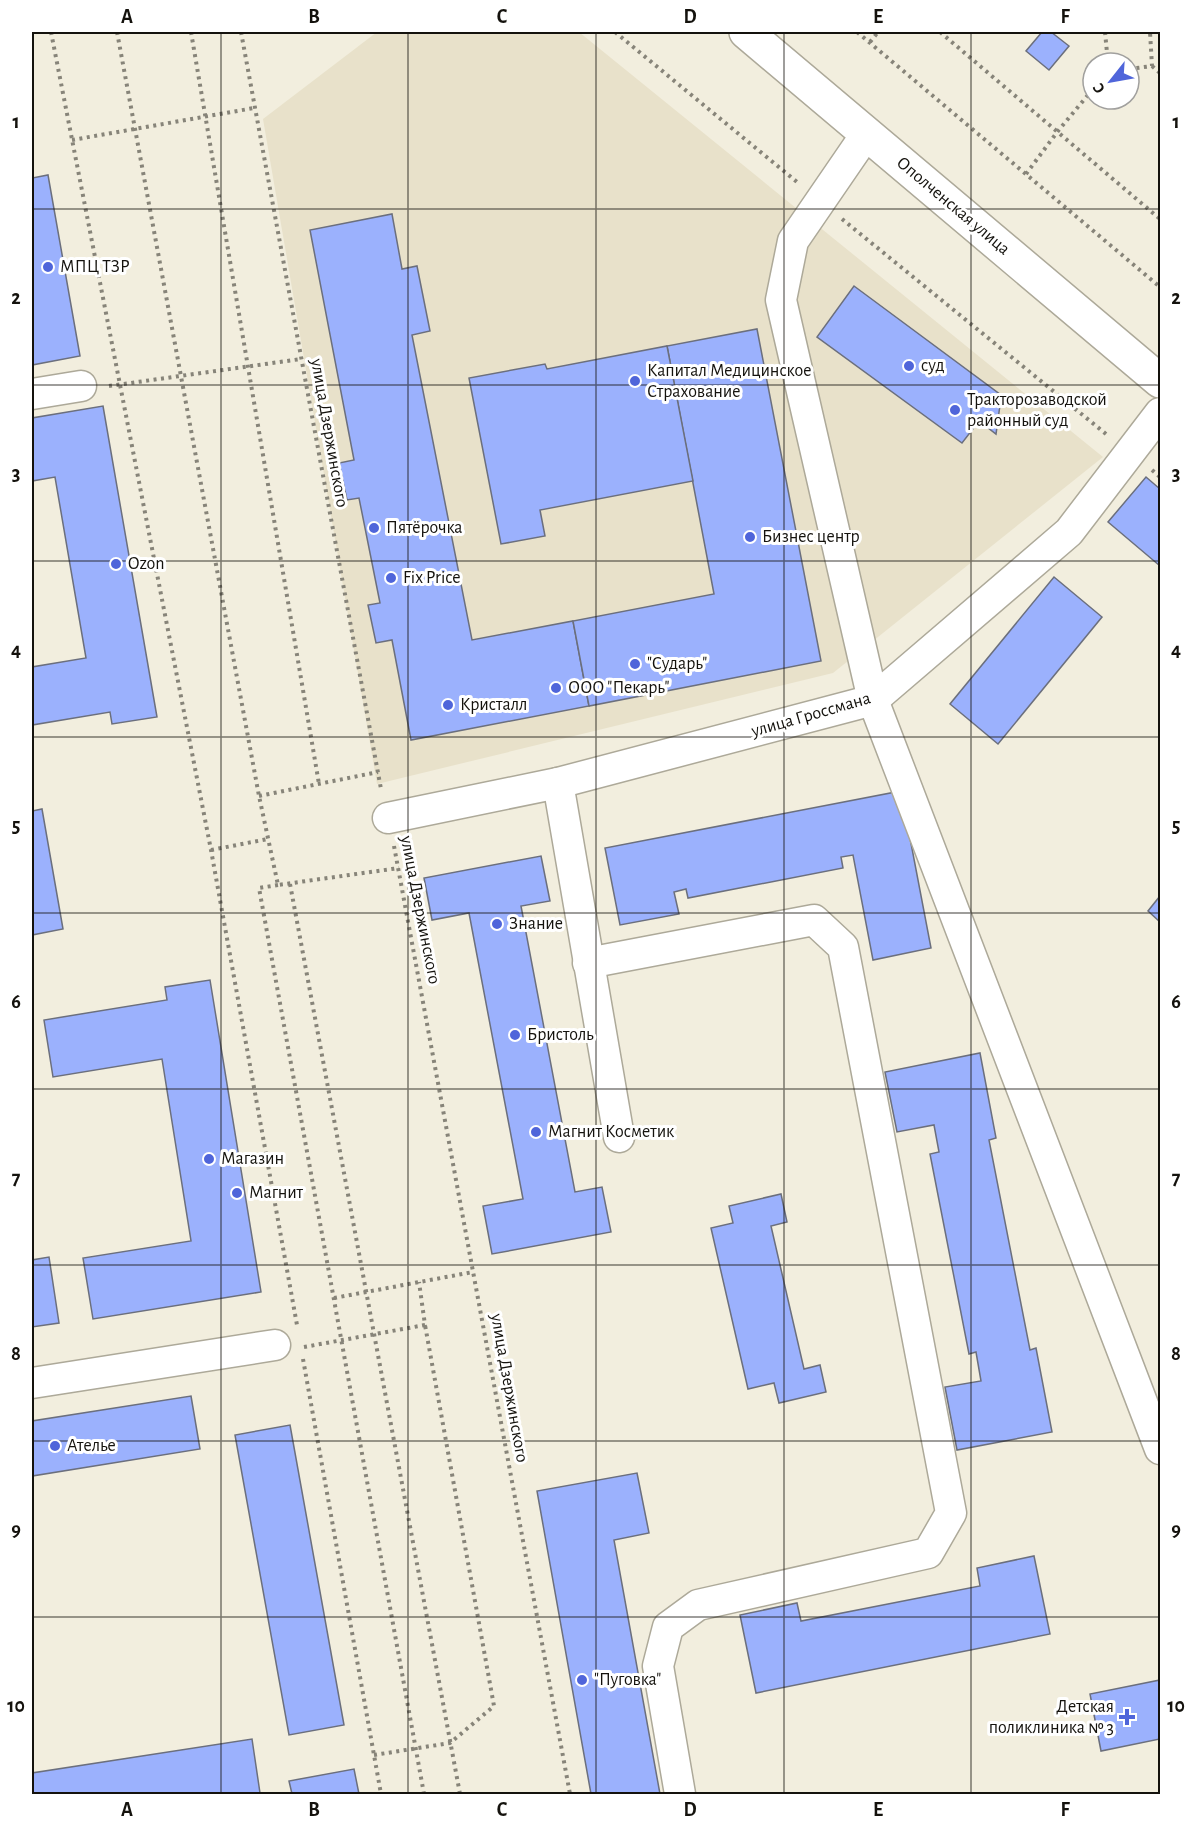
<svg xmlns="http://www.w3.org/2000/svg" width="1192" height="1826" font-family="'Alegreya Sans',sans-serif">
	<style>
		.built { fill: #e8e1ca }
		.building { fill: #9bb1fd; stroke: #6b6f7d; stroke-width: 1.5 }
		.lines { fill: none; stroke-linecap: round; stroke-linejoin: round }
		.minor-casing { stroke: #ada999; stroke-width: 33 }
		.primary-casing { stroke: #ada999; stroke-width: 36 }
		.path { stroke: #878479; stroke-width: 4; stroke-dasharray: 3 4.5; stroke-linecap: butt }
		.minor { stroke: #fff; stroke-width: 30 }
		.primary { stroke: #fff; stroke-width: 33 }
		.grid { fill: none; stroke: #14120d; stroke-width: 1.5; stroke-opacity: 0.55 }
		.poi-dot { fill: #4f65da; stroke: #fff; stroke-width: 2 }
		.labels { text-anchor: middle; dominant-baseline: central; stroke-width: 6; stroke-linejoin: round; paint-order: stroke }
		.street-label { font-size: 18px; fill: #14120d; stroke: #fff }
		.poi-label { font-size: 18px; fill: #14120d; stroke: #fff; text-anchor: start }
		.neatline { fill: none; stroke: #14120d; stroke-width: 2 }
		.grid-label { font-size: 20px; text-anchor: middle; font-weight: bold; fill: #14120d }
	</style>
	<rect width="100%" height="100%" fill="#f2eede"/>
	<path class="built" d="M377,32H579L1103,457L833,673L377,784L263,119Z"/>
	<g class="building">
		<path d="M1042,32H1051L1069,46L1049,70L1026,51Z"/>
		<path d="M48,175L80,356L32,365V178Z"/>
		<path d="M392,214L402,269L417,266L430,331L412,335L472,640L573,621L589,706L411,740L392,640L376,643L368,605L380,603L359,498L347,500L339,463L354,460L310,230Z"/>
		<path d="M854,286L1001,395L996,403L1000,405L996,434L979,421L962,443L817,337Z"/>
		<path d="M757,329L821,661L589,706L573,621L714,594L667,346Z"/>
		<path d="M667,346L693,481L540,510L545,536L501,544L469,378L545,364L547,369Z"/>
		<path d="M103,406L157,717L112,724L110,712L32,725V667L86,658L55,477L32,481V418Z"/>
		<path d="M1146,477L1160,489V566L1108,522Z"/>
		<path d="M1054,577L1102,617L998,744L950,704Z"/>
		<path d="M901,791L931,948L873,960L853,855L841,857L843,868L688,898L686,889L674,892L679,914L620,925L605,848Z"/>
		<path d="M42,809L63,929L32,935V811Z"/>
		<path d="M541,856L550,901L521,906L575,1192L602,1187L611,1232L492,1254L483,1206L523,1199L469,913L432,920L424,878Z"/>
		<path d="M1160,896V922L1148,911Z"/>
		<path d="M210,980L261,1292L93,1319L83,1258L191,1241L162,1059L53,1077L44,1020L167,1000L165,987Z"/>
		<path d="M980,1053L996,1138L989,1140L1030,1350L1036,1348L1052,1432L957,1450L945,1387L981,1381L976,1352L969,1354L930,1154L939,1152L934,1125L897,1132L885,1072Z"/>
		<path d="M781,1194L787,1222L771,1226L804,1369L820,1365L826,1392L779,1403L774,1383L748,1389L711,1228L733,1223L729,1206Z"/>
		<path d="M49,1257L59,1323L32,1327V1260Z"/>
		<path d="M191,1396L200,1449L32,1476V1421Z"/>
		<path d="M290,1425L344,1725L289,1735L235,1435Z"/>
		<path d="M637,1473L649,1533L614,1540L660,1794H591L537,1491Z"/>
		<path d="M1034,1556L1050,1634L756,1693L740,1615L797,1603L801,1621L980,1586L977,1568Z"/>
		<path d="M1160,1680V1739L1101,1751L1090,1694Z"/>
		<path d="M252,1739L260,1793L248,1794H32V1773Z"/>
		<path d="M354,1769L359,1794H292L289,1781Z"/>
	</g>
	<g class="lines">
		<defs>
			<g id="minor">
				<path d="M867,133L793,241L781,300L873,700L1160,1449"/>
				<path d="M32,394L81,386"/>
				<path d="M558,783L619,1137"/>
				<path d="M388,818L558,783L873,700L1069,532L1160,413"/>
				<path d="M588,963L814,920L843,947L951,1513L928,1553L698,1605L668,1627L658,1666L680,1794"/>
				<path d="M32,1383L275,1345"/>
			</g>
			<path id="primary" d="M746,32L1160,381"/>
		</defs>
		<use href="#minor" class="minor-casing"/>
		<use href="#primary" class="primary-casing"/>
		<g class="path">
			<path d="M51,32L211,850L297,1325"/>
			<path d="M117,32L259,796L278,885L399,868"/>
			<path d="M191,32L319,784"/>
			<path d="M241,32L381,789"/>
			<path d="M615,32L797,182"/>
			<path d="M857,32L1160,287"/>
			<path d="M940,32L1160,219"/>
			<path d="M1105,32L1108,63"/>
			<path d="M870,42L878,32"/>
			<path d="M1152,66L1160,73"/>
			<path d="M1129,69L1152,66L1150,32"/>
			<path d="M72,140L254,108"/>
			<path d="M1026,174L1058,131L1093,89"/>
			<path d="M842,219L1106,434"/>
			<path d="M109,386L301,359"/>
			<path d="M1152,470L1160,477"/>
			<path d="M259,796L378,772"/>
			<path d="M394,846L570,1794"/>
			<path d="M211,850L268,839"/>
			<path d="M290,884L460,1794"/>
			<path d="M278,885L259,888L424,1794"/>
			<path d="M334,1298L473,1272"/>
			<path d="M304,1347L425,1325L419,1282"/>
			<path d="M303,1359L381,1794"/>
			<path d="M374,1755L450,1743L494,1706L425,1325"/>
		</g>
		<use href="#minor" class="minor"/>
		<use href="#primary" class="primary"/>
	</g>
	<path class="grid" d="M221,32V1794M408,32V1794M596,32V1794M784,32V1794M971,32V1794M32,209H1160M32,385H1160M32,561H1160M32,737H1160M32,913H1160M32,1089H1160M32,1265H1160M32,1441H1160M32,1617H1160"/>
	<g class="poi-dot">
		<circle cx="48" cy="267" r="6"/>
		<circle cx="909" cy="366" r="6"/>
		<circle cx="635" cy="381" r="6"/>
		<circle cx="955" cy="410" r="6"/>
		<circle cx="374" cy="528" r="6"/>
		<circle cx="750" cy="537" r="6"/>
		<circle cx="116" cy="564" r="6"/>
		<circle cx="391" cy="578" r="6"/>
		<circle cx="635" cy="664" r="6"/>
		<circle cx="556" cy="688" r="6"/>
		<circle cx="448" cy="705" r="6"/>
		<circle cx="497" cy="924" r="6"/>
		<circle cx="515" cy="1035" r="6"/>
		<circle cx="536" cy="1132" r="6"/>
		<circle cx="209" cy="1159" r="6"/>
		<circle cx="237" cy="1193" r="6"/>
		<circle cx="55" cy="1446" r="6"/>
		<circle cx="582" cy="1680" r="6"/>
		<path d="M1124 1708h6v6h6v6h-6v6h-6v-6h-6v-6h6z"/>
	</g>
	<g class="labels">
		<g class="street-label">
			<text transform="translate(953 206) rotate(40)">Ополченская улица</text>
			<text transform="translate(329 433) rotate(80)">улица Дзержинского</text>
			<text transform="translate(811 715) rotate(-16)">улица Гроссмана</text>
			<text transform="translate(420 910) rotate(79)">улица Дзержинского</text>
			<text transform="translate(509 1388) rotate(80)">улица Дзержинского</text>
		</g>
		<g class="poi-label">
			<text x="60" y="267">МПЦ ТЗР</text>
			<text x="921" y="366">суд</text>
			<text x="647" y="371">Капитал Медицинское<tspan x="647" dy="21">Страхование</tspan></text>
			<text x="967" y="400">Тракторозаводской<tspan x="967" dy="21">районный суд</tspan></text>
			<text x="386" y="528">Пятёрочка</text>
			<text x="762" y="537">Бизнес центр</text>
			<text x="128" y="564">Ozon</text>
			<text x="403" y="578">Fix Price</text>
			<text x="647" y="664">"Сударь"</text>
			<text x="568" y="688">ООО "Пекарь"</text>
			<text x="460" y="705">Кристалл</text>
			<text x="509" y="924">Знание</text>
			<text x="527" y="1035">Бристоль</text>
			<text x="548" y="1132">Магнит Косметик</text>
			<text x="221" y="1159">Магазин</text>
			<text x="249" y="1193">Магнит</text>
			<text x="67" y="1446">Ателье</text>
			<text x="594" y="1680">"Пуговка"</text>
			<text x="1114" y="1707" text-anchor="end">Детская<tspan x="1114" dy="21">поликлиника № 3</tspan></text>
		</g>
	</g>
	<rect width="1192" height="1826" fill="none" stroke="#ffffff" stroke-width="66"/>
	<g transform="translate(1111 81) rotate(239)"><circle r="28" fill="#ffffff" stroke="#a1a09e" stroke-width="1.5"/>
	<path d="M0-4.5L10 22L0 15L-10 22Z" fill="#4f65da"/>
	<text y="-9" font-size="16" font-weight="bold" text-anchor="middle" fill="#14120d">С</text>
	</g>
	<rect x="33" y="33" width="1126" height="1760" class="neatline"/>
	<g class="grid-label">
		<text x="127" y="23">A</text>
		<text x="314" y="23">B</text>
		<text x="502" y="23">C</text>
		<text x="690" y="23">D</text>
		<text x="878" y="23">E</text>
		<text x="1065" y="23">F</text>
		<text x="16" y="128">1</text>
		<text x="1176" y="128">1</text>
		<text x="16" y="304">2</text>
		<text x="1176" y="304">2</text>
		<text x="16" y="480">3</text>
		<text x="1176" y="480">3</text>
		<text x="16" y="656">4</text>
		<text x="1176" y="656">4</text>
		<text x="16" y="832">5</text>
		<text x="1176" y="832">5</text>
		<text x="16" y="1008">6</text>
		<text x="1176" y="1008">6</text>
		<text x="16" y="1184">7</text>
		<text x="1176" y="1184">7</text>
		<text x="16" y="1360">8</text>
		<text x="1176" y="1360">8</text>
		<text x="16" y="1536">9</text>
		<text x="1176" y="1536">9</text>
		<text x="16" y="1712">10</text>
		<text x="1176" y="1712">10</text>
		<text x="127" y="1816">A</text>
		<text x="314" y="1816">B</text>
		<text x="502" y="1816">C</text>
		<text x="690" y="1816">D</text>
		<text x="878" y="1816">E</text>
		<text x="1065" y="1816">F</text>
	</g>
</svg>
